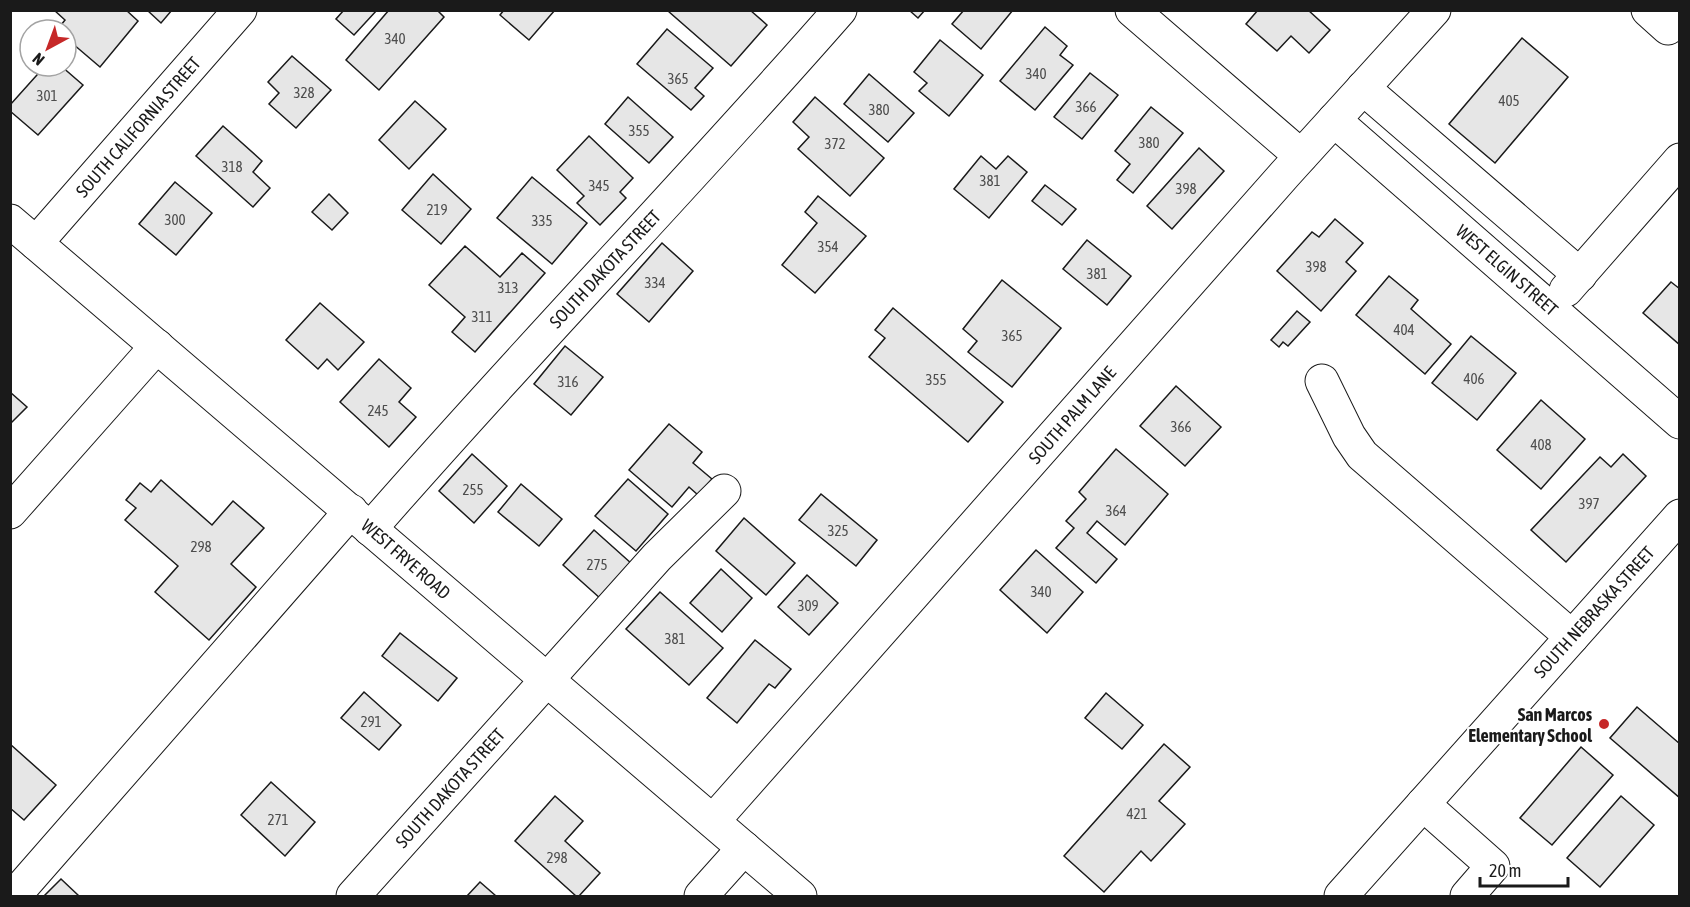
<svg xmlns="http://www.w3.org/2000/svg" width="1690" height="907" font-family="'Asap Condensed',sans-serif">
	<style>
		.building { fill: #e6e6e6; stroke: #1a1a1a; stroke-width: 1.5 }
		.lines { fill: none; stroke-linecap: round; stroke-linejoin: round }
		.minor-casing { stroke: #1a1a1a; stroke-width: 35 }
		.minor { stroke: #fff; stroke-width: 33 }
		.poi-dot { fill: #c62828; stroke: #fff; stroke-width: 2 }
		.labels { text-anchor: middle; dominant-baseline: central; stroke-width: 4.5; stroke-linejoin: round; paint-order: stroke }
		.number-label { font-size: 15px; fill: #4d4d4d }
		.street-label { font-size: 18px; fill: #1a1a1a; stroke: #fff }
		.poi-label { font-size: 18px; font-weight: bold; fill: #1a1a1a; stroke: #fff; text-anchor: end }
	</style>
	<rect width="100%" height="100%" fill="#fff"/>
	<g class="building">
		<path d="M54,10H126L138,21L100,67L66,38V30H57L65,20Z"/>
		<path d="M147,10H172L161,23Z"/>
		<path d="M344,10H377L354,35L336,19Z"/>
		<path d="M389,10H437L444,17L379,90L346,60Z"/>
		<path d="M504,10H555L529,40L500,15Z"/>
		<path d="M750,10L767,25L731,66L668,11Z"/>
		<path d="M909,10H925L918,18Z"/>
		<path d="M964,10H1013L981,49L952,24Z"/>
		<path d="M1258,10H1308L1330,30L1309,53L1291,36L1277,51L1246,24Z"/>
		<path d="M1045,27L1067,46L1060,55L1073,65L1035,110L1000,81Z"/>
		<path d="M667,29L713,68L695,88L704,96L691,110L637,64Z"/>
		<path d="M1522,38L1568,77L1495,163L1449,124Z"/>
		<path d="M940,40L983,75L949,116L919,91L927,83L914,72Z"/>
		<path d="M292,56L331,90L296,128L269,104L279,93L268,82Z"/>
		<path d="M45,66H61L83,85L38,135L10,111V105Z"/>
		<path d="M1090,73L1118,95L1082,139L1054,117Z"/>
		<path d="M869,74L914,113L888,142L844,104Z"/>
		<path d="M628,97L673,137L649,163L605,124Z"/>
		<path d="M815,97L884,158L850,196L798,149L809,137L793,122Z"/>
		<path d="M415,101L446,129L409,169L379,140Z"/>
		<path d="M1151,107L1183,133L1133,193L1117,180L1130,164L1115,151Z"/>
		<path d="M223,126L262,161L253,172L270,188L253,207L196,156Z"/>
		<path d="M589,136L633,178L620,192L626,198L600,225L577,203L584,196L557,170Z"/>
		<path d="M1199,148L1224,171L1172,229L1147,206Z"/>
		<path d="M981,156L996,169L1008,156L1027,172L989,218L954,189Z"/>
		<path d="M433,174L471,209L441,244L402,210Z"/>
		<path d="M532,177L587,223L552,264L497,218Z"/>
		<path d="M175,182L212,213L176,255L139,224Z"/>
		<path d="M1045,185L1076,209L1062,225L1032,201Z"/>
		<path d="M329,194L348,213L332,230L312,212Z"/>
		<path d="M818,196L866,236L815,293L782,265L817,223L805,212Z"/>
		<path d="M1335,219L1363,243L1346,262L1356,271L1321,311L1277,271L1312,232L1319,237Z"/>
		<path d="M1087,240L1131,276L1107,305L1063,269Z"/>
		<path d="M662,243L693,271L649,322L617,294Z"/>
		<path d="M465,246L500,277L522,253L545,273L475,352L452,332L465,317L429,285Z"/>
		<path d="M1389,276L1418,300L1411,309L1451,344L1425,374L1356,315Z"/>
		<path d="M1002,280L1061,328L1012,387L968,352L977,341L963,329Z"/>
		<path d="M1671,282L1680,289V345L1643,313Z"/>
		<path d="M320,303L364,342L338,370L327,359L318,369L286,340Z"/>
		<path d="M893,308L1003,402L968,442L869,357L885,338L875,330Z"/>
		<path d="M1297,311L1310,322L1288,346L1283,342L1279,347L1271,340Z"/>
		<path d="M1471,336L1516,373L1477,420L1432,383Z"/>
		<path d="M565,346L603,377L571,415L534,384Z"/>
		<path d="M379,359L411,388L399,402L416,417L389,447L340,402Z"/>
		<path d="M1176,386L1221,427L1185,466L1140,426Z"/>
		<path d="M10,392L27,407L10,424Z"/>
		<path d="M1541,400L1585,439L1541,489L1497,450Z"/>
		<path d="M669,424L702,452L693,463L712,479L698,495L689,487L672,507L629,470Z"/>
		<path d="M1116,449L1168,494L1125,545L1097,521L1087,533L1117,559L1096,583L1056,548L1074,528L1066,521L1086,499L1079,492Z"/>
		<path d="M472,454L507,486L474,523L439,491Z"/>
		<path d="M1623,454L1646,476L1566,562L1531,530L1600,457L1611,467Z"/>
		<path d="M628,479L668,514L636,551L595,516Z"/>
		<path d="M161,480L212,525L233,501L264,528L231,564L256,587L209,640L155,592L178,566L125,520L136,508L126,500L140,483L151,492Z"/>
		<path d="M521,484L562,519L539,546L498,512Z"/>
		<path d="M821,494L877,540L856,566L799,520Z"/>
		<path d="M744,518L795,563L766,595L716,551Z"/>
		<path d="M594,530L632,564L601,599L563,565Z"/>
		<path d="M1036,550L1083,592L1047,633L1000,590Z"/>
		<path d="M721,569L752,598L722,632L690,603Z"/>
		<path d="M807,575L838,603L809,635L778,607Z"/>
		<path d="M660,592L723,648L689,685L626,629Z"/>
		<path d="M400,633L457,678L438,701L382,656Z"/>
		<path d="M755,640L791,669L775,688L769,684L737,723L707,698Z"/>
		<path d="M364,692L401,725L379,750L341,718Z"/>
		<path d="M1106,693L1143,725L1122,749L1085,718Z"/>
		<path d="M1637,707L1680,744V798L1610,738Z"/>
		<path d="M10,744L56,785L24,820L10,808Z"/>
		<path d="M1164,744L1190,767L1159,801L1185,824L1151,861L1141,851L1104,892L1064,856Z"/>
		<path d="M1581,747L1613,775L1552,845L1520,818Z"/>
		<path d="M271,782L315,822L285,856L241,815Z"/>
		<path d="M555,796L583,821L565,841L600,873L579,896H576L515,841Z"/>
		<path d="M1621,796L1654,825L1600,887L1567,858Z"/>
		<path d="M61,879L79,896H44Z"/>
		<path d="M480,882L496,896H467Z"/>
	</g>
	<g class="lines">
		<defs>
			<g id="minor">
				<path d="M1132,10L1301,156"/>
				<path d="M1648,10L1668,28L1680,15"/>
				<path d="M1363,88L1580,275"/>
				<path d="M1334,120L1680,422"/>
				<path d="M10,221L800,896"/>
				<path d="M36,243L240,10"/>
				<path d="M1566,290L1680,160"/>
				<path d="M1322,381L1349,436L1362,455L1572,637"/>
				<path d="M10,512L157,346"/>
				<path d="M370,529C523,353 686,186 840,10"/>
				<path d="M1423,804L1493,866L1467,896"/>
				<path d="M713,821L1285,174L1434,10"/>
				<path d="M14,896L351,511"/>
				<path d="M353,896L657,557L724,491"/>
				<path d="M701,896L744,848"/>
				<path d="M1341,896L1680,516"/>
			</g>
		</defs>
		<use href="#minor" class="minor-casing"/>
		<use href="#minor" class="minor"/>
	</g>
	<circle class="poi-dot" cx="1604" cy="724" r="6"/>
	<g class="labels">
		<g class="number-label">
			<text x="395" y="38">340</text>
			<text x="1036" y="73">340</text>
			<text x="678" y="78">365</text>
			<text x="304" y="92">328</text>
			<text x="47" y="95">301</text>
			<text x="1509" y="100">405</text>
			<text x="1086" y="106">366</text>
			<text x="879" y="109">380</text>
			<text x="639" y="130">355</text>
			<text x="1149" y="142">380</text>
			<text x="835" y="143">372</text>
			<text x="232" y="166">318</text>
			<text x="990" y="180">381</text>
			<text x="599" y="185">345</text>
			<text x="1186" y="188">398</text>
			<text x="437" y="209">219</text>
			<text x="175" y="219">300</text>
			<text x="542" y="220">335</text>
			<text x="828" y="246">354</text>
			<text x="1316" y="266">398</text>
			<text x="1097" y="273">381</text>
			<text x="655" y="282">334</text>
			<text x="508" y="287">313</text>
			<text x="482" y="316">311</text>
			<text x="1404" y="329">404</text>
			<text x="1012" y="335">365</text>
			<text x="1474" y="378">406</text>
			<text x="936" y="379">355</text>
			<text x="568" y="381">316</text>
			<text x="378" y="410">245</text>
			<text x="1181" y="426">366</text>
			<text x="1541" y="444">408</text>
			<text x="473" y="489">255</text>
			<text x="1589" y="503">397</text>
			<text x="1116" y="510">364</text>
			<text x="838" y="530">325</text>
			<text x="201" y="546">298</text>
			<text x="597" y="564">275</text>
			<text x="1041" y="591">340</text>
			<text x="808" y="605">309</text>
			<text x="675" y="638">381</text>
			<text x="371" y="721">291</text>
			<text x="1137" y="813">421</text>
			<text x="278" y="819">271</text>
			<text x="557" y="857">298</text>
		</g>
		<g class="street-label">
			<text transform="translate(138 127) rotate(-49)">SOUTH CALIFORNIA STREET</text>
			<text transform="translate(605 269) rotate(-47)">SOUTH DAKOTA STREET</text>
			<text transform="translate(1507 270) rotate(41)">WEST ELGIN STREET</text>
			<text transform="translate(1072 415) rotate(-49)">SOUTH PALM LANE</text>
			<text transform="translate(406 559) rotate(41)">WEST FRYE ROAD</text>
			<text transform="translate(1594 612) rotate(-48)">SOUTH NEBRASKA STREET</text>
			<text transform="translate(450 788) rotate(-48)">SOUTH DAKOTA STREET</text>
		</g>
		<g class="poi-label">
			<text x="1592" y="714">San Marcos<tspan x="1592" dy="21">Elementary School</tspan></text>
		</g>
	</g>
	<rect width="1690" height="907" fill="none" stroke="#1a1a1a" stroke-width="24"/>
	<g transform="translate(48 48) rotate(221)"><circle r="28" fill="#ffffff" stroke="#a3a3a3" stroke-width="1.5"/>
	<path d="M0-4.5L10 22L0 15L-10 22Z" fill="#c62828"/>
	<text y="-9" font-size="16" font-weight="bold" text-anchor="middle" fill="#1a1a1a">N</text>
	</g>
	<path d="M1480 877v9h88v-9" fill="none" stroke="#1a1a1a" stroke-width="3"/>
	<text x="1489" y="877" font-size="18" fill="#1a1a1a" stroke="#ffffff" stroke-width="4.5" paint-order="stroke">20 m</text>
</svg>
